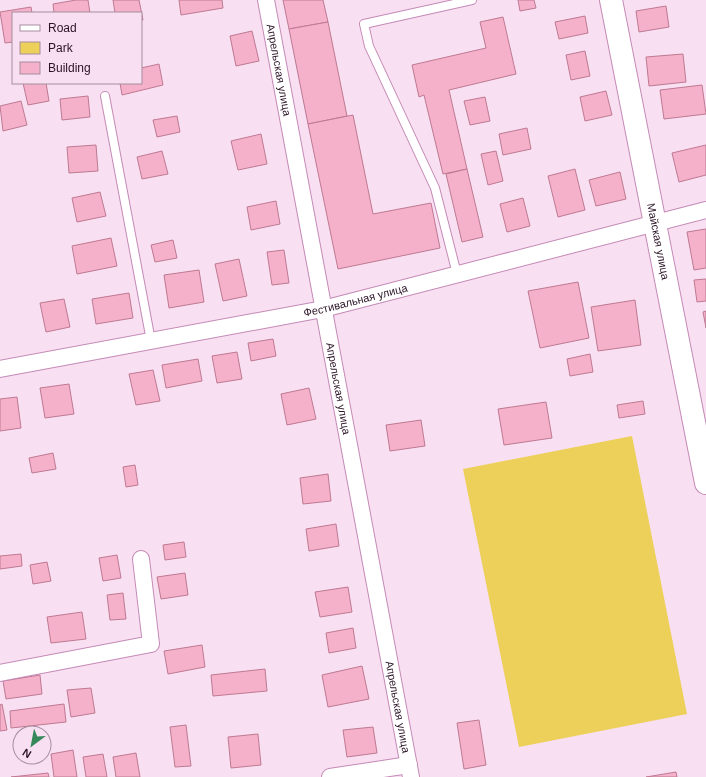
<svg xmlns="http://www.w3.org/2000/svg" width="706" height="777" font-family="Helvetica,sans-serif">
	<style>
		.green { fill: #ecd05a }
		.building { fill: #f5b1c9; stroke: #bf7993 }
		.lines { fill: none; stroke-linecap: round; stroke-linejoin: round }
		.lane-casing { stroke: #c58ab6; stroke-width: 10 }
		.street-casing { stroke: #c58ab6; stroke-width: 18 }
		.secondary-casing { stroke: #c58ab6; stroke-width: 24 }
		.lane { stroke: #fff; stroke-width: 8 }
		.street { stroke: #fff; stroke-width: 16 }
		.secondary { stroke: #fff; stroke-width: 22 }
		.labels { text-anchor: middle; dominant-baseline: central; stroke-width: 3; stroke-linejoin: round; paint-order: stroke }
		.street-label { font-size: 11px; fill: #2a1425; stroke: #f8dff1 }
	</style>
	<rect width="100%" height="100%" fill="#f8dff1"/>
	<path class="green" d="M632,436L687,714L519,747L463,469Z"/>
	<g class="building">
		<path d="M76,0H88L90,13H54L53,4Z"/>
		<path d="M113,0H139L143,20H141V13H115Z"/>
		<path d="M179,0H222L223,8L181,15Z"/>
		<path d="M283,0H323L328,22L289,29Z"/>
		<path d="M518,0H534L536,8L520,11Z"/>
		<path d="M666,6L669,27L639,32L636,11Z"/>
		<path d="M31,7L32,13H13V42L5,43L0,12Z"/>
		<path d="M585,16L588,33L559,39L555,22Z"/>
		<path d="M503,17L516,74L449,90L467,169L443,174L424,95L419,97L412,65L486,48L480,22Z"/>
		<path d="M328,22L347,116L308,124L289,29Z"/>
		<path d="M252,31L259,61L236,66L230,36Z"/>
		<path d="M585,51L590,76L571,80L566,55Z"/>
		<path d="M683,54L686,82L649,86L646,57Z"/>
		<path d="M159,64L163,85L122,95L120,83H141V68Z"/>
		<path d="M23,83H46L49,101L28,105Z"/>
		<path d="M702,85L706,114L664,119L660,90Z"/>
		<path d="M606,91L612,115L585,121L580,97Z"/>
		<path d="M88,96L90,117L62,120L60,99Z"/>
		<path d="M485,97L490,121L470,125L464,101Z"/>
		<path d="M21,101L27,125L3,131L0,106Z"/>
		<path d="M353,115L373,214L431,203L440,248L338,269L308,124Z"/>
		<path d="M177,116L180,132L157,137L153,120Z"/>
		<path d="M527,128L531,149L503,155L499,134Z"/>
		<path d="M261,134L267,164L238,170L231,141Z"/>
		<path d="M96,145L98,171L69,173L67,147Z"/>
		<path d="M706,145V175L679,182L672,153Z"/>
		<path d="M162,151L168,174L142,179L137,157Z"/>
		<path d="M496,151L503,181L488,185L481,154Z"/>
		<path d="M467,169L483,237L462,242L446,174Z"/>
		<path d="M575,169L585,210L558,217L548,176Z"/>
		<path d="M620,172L626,199L596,206L589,180Z"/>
		<path d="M100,192L106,216L77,222L72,198Z"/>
		<path d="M523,198L530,226L507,232L500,204Z"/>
		<path d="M276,201L280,224L251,230L247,207Z"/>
		<path d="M706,229V268L694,270L687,232Z"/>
		<path d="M111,238L117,266L77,274L72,246Z"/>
		<path d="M173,240L177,258L155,262L151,245Z"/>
		<path d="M284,250L289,283L272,285L267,252Z"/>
		<path d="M239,259L247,296L223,301L215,264Z"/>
		<path d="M199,270L204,302L169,308L164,275Z"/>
		<path d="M706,279V301L697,302L694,280Z"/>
		<path d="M578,282L589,338L540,348L528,291Z"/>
		<path d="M129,293L133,318L96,324L92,299Z"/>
		<path d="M64,299L70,327L46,332L40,303Z"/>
		<path d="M635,300L641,345L598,351L591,307Z"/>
		<path d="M706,311V328L703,312Z"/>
		<path d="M273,339L276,356L251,361L248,343Z"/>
		<path d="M237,352L242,379L217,383L212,356Z"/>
		<path d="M590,354L593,372L570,376L567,359Z"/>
		<path d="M198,359L202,381L166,388L162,365Z"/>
		<path d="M153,370L160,401L136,405L129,374Z"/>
		<path d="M69,384L74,414L45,418L40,388Z"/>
		<path d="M309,388L316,419L287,425L281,394Z"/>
		<path d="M17,397L21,428L0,431V399Z"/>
		<path d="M643,401L645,414L619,418L617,405Z"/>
		<path d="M546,402L552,438L504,445L498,409Z"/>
		<path d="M421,420L425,446L390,451L386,425Z"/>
		<path d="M53,453L56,469L32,473L29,458Z"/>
		<path d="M135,465L138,485L126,487L123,467Z"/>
		<path d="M328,474L331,501L303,504L300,478Z"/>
		<path d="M336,524L339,546L309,551L306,529Z"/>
		<path d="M184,542L186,557L165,560L163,545Z"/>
		<path d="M21,554L22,566L0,569V556Z"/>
		<path d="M117,555L121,578L103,581L99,558Z"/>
		<path d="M47,562L51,581L33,584L30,565Z"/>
		<path d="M185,573L188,595L161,599L157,577Z"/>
		<path d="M348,587L352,612L320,617L315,592Z"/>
		<path d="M123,593L126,619L110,620L107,595Z"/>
		<path d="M82,612L86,639L51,643L47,617Z"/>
		<path d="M353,628L356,648L329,653L326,633Z"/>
		<path d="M202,645L205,667L168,674L164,651Z"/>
		<path d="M362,666L369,699L328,707L322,675Z"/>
		<path d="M265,669L267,691L213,696L211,675Z"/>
		<path d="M40,675L42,694L6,699L3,681Z"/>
		<path d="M91,688L95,713L71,717L67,690Z"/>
		<path d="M2,704L7,730L0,731V705Z"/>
		<path d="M64,704L66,722L11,728L10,711Z"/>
		<path d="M479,720L486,765L464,769L457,723Z"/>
		<path d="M186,725L191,766L175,767L170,727Z"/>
		<path d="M373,727L377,753L347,757L343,730Z"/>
		<path d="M258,734L261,765L231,768L228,737Z"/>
		<path d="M73,750L77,777H54L51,754Z"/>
		<path d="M136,753L140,777H116L113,757Z"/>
		<path d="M103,754L107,777H86L83,757Z"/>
		<path d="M676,772L677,777H646Z"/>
		<path d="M48,773L49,777H11Z"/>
	</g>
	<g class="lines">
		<defs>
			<g id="lane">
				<path d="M105,96L151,341"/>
				<path d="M457,274L435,188L369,46L364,24L472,0"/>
			</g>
			<g id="street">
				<path id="s1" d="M266,0L411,777"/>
				<path id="s2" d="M0,369L323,309L706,210"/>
				<path d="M0,673L151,644L141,559"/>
				<path d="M330,777L409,765"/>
			</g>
			<g id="secondary">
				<path id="s3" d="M611,0L706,483"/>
			</g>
		</defs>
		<use href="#lane" class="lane-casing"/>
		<use href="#street" class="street-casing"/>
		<use href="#secondary" class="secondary-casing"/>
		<use href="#lane" class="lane"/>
		<use href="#street" class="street"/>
		<use href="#secondary" class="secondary"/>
	</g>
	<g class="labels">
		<g class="street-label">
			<text stroke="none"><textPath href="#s1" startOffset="71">Апрельская улица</textPath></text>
			<text stroke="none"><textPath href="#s3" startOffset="246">Майская улица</textPath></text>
			<text stroke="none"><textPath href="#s2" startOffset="362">Фестивальная улица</textPath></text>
			<text stroke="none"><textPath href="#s1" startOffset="395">Апрельская улица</textPath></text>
			<text stroke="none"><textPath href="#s1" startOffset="719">Апрельская улица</textPath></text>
		</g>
	</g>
	<rect x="12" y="12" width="130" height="72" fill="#f8dff1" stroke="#a68e9f"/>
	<rect x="20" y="25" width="20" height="6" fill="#ffffff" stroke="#a68e9f"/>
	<text x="48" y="32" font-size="12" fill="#2a1425">Road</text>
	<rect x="20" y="42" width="20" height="12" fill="#ecd05a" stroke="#a68e9f"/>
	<text x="48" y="52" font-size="12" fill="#2a1425">Park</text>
	<rect x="20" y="62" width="20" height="12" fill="#f5b1c9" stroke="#a68e9f"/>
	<text x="48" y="72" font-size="12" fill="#2a1425">Building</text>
	<g transform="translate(32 745) rotate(212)"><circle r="19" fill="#f8dff1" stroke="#a68e9f"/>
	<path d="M0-3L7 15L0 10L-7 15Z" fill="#35885a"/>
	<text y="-6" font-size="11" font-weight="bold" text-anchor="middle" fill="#2a1425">N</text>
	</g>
</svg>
